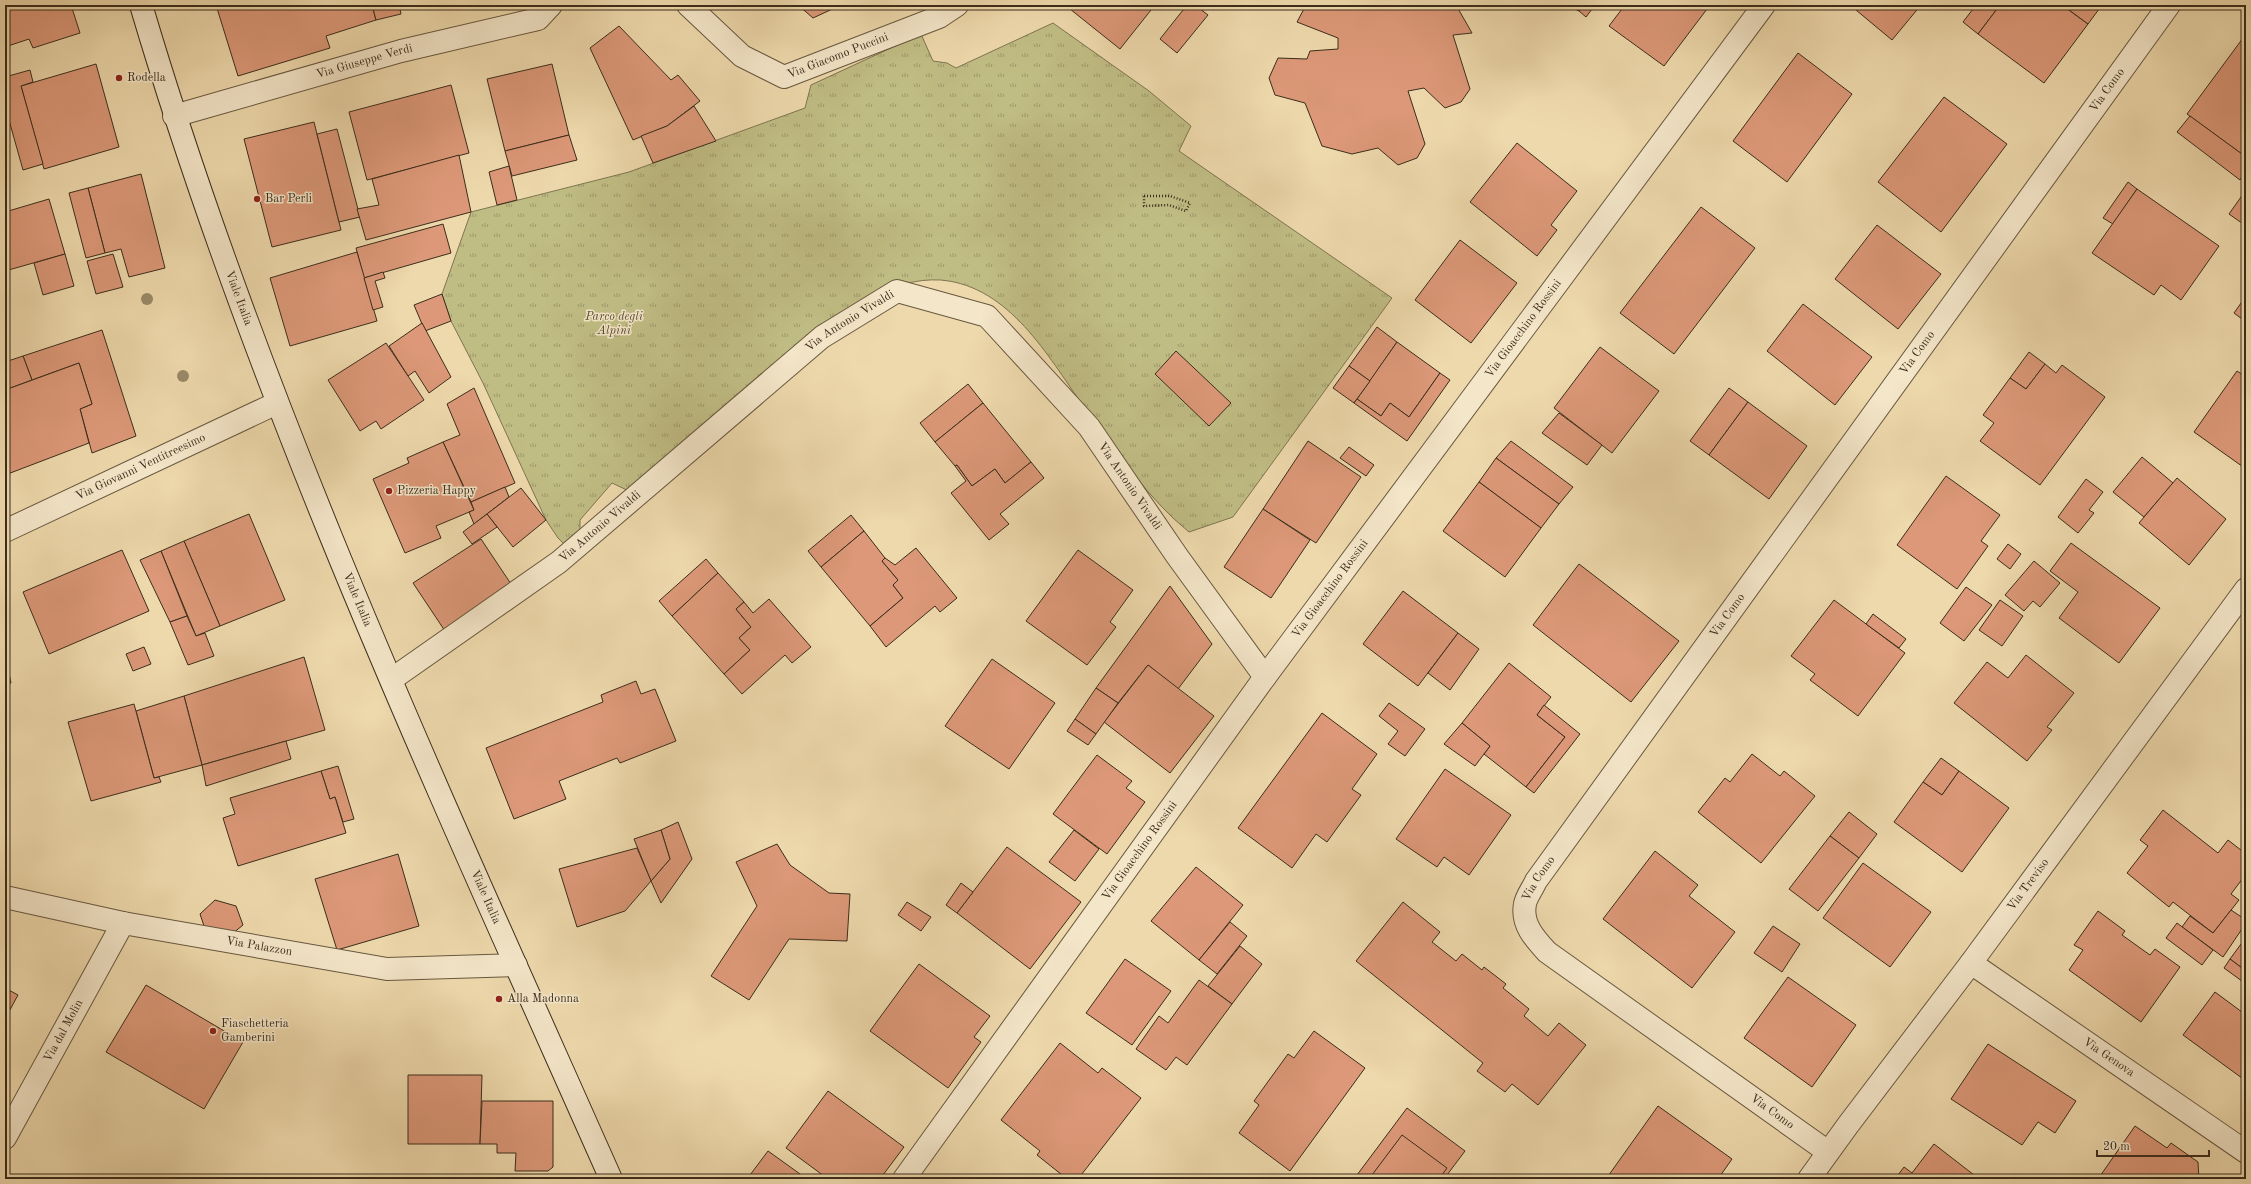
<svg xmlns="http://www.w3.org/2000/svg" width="2251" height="1184" font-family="'Old Standard TT',serif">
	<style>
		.park { fill: url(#park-tufts); stroke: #7e7550 }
		.building { fill: #dc9878; stroke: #3b2d1b }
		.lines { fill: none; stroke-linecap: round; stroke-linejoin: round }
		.minor-casing { stroke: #68583f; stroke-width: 24 }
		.secondary-casing { stroke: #3b2d1b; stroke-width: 24 }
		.path { stroke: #3b2d1b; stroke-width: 2.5; stroke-dasharray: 1 2; stroke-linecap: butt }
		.minor { stroke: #f4e6c9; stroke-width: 22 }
		.secondary { stroke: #f4e6c9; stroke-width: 22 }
		.tree { fill: #9a8a68 }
		.poi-dot { fill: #8f2418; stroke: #f4e6c9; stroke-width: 1.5 }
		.labels { text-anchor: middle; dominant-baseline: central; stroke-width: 3; stroke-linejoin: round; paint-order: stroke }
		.street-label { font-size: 12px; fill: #3b2d1b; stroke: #f4e6c9 }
		.poi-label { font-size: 12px; fill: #3b2d1b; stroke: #f4e6c9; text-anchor: start }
		.park-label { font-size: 12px; font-style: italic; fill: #564a30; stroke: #f4e6c9 }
	</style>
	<defs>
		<pattern id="park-tufts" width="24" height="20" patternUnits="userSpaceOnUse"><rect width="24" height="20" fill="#c0bd84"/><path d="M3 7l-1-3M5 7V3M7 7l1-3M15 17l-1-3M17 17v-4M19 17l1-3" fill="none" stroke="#9d9a6b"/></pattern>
	</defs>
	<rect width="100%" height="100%" fill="#eed9ac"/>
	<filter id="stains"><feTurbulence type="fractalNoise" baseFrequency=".005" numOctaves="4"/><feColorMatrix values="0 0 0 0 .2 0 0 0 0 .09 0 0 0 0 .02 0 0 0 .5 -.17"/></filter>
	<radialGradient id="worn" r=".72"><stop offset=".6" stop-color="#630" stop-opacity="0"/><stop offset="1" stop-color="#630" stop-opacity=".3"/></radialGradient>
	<path class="park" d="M1053,23L1149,91L1191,126L1179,151L1392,298L1233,517L1189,532C1148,499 1117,452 1086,410C1051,361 1014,292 949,281C926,277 902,284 880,290L631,492L612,483L580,520V542L566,546L558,538L546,520L483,383L451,321L442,294L471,212L629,172L805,108L811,85L921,34L933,61L947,63L956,68Z"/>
	<g class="building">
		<path d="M5,5H71L80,33L33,48L29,39L5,47Z"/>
		<path d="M216,5H372L376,20L326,36L330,48L238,76Z"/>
		<path d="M372,5H399L401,14L376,20Z"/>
		<path d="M798,5H841L813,18Z"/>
		<path d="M1065,5H1155L1120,49Z"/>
		<path d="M1187,5H1195L1208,15L1177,53L1160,39Z"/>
		<path d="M1306,5H1456L1472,33L1453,35L1470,89L1461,102L1445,108L1424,88L1408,91L1425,144L1417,158L1398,165L1378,148L1352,154L1322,146L1305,103L1275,95L1269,78L1278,58L1307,59L1310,51L1338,49V38L1297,22Z"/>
		<path d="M1566,5H1583L1579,11Z"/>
		<path d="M1583,5H1595L1586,17L1579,11Z"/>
		<path d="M1625,5H1710L1664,66L1609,26Z"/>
		<path d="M1850,5H1921L1892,40Z"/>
		<path d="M1976,5H2000L1978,34L1963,22Z"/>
		<path d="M2000,5H2062L2088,24L2044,83L1978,34Z"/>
		<path d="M2067,5H2102L2088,24L2065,7Z"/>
		<path d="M619,26L671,80L678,75L700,101L667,126L633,140L590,48Z"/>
		<path d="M2243,38L2246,41V157L2187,114Z"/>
		<path d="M1798,53L1852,94L1787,182L1733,141Z"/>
		<path d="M96,64L119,147L44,169L21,86Z"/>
		<path d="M552,64L569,135L505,151L487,79Z"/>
		<path d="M30,70L33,82L21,86L43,164L23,170L5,106V77Z"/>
		<path d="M451,85L469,153L367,180L349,112Z"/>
		<path d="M1944,97L2007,144L1941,232L1878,182Z"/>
		<path d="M694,106L716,141L653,163L641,136L667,126Z"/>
		<path d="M2190,116L2246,157V171L2240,180L2177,132Z"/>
		<path d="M314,122L341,230L272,247L244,139Z"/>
		<path d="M337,129L360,217L339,222L317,134Z"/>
		<path d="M569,135L577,160L512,176L505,151Z"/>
		<path d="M1517,143L1577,191L1551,225L1557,230L1537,256L1470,202Z"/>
		<path d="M459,155L471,212L366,240L357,209L379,205L372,179Z"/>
		<path d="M509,166L517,200L497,205L489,172Z"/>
		<path d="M141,174L165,268L129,277L121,249L105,253L88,188Z"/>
		<path d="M2128,182L2137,189L2113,224L2103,218Z"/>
		<path d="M88,188L105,253L86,258L69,193Z"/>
		<path d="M2137,189L2219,246L2181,300L2161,285L2154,295L2092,253Z"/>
		<path d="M2246,190V226L2229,214Z"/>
		<path d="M49,199L65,254L5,271V212Z"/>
		<path d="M1701,207L1755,248L1674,354L1620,313Z"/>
		<path d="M443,224L451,253L364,278L356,248Z"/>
		<path d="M1877,225L1941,274L1898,329L1835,279Z"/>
		<path d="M1460,240L1517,283L1471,343L1415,300Z"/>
		<path d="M357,252L377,321L290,346L270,278Z"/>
		<path d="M65,254L74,286L43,295L34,263Z"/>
		<path d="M113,254L123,287L96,294L87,261Z"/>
		<path d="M383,272L385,278L375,281L383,307L373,310L364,278Z"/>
		<path d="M442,294L451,321L425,331L414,305Z"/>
		<path d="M2246,296V322L2234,313Z"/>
		<path d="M1803,304L1872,357L1835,405L1767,351Z"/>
		<path d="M422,323L451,377L429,393L415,371L408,376L389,346Z"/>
		<path d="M1377,327L1397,342L1370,381L1349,366Z"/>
		<path d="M102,330L136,436L92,453L80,409L92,404L79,363L32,380L23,356Z"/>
		<path d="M1397,342L1440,373L1409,417L1390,403L1381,416L1357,399Z"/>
		<path d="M386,343L424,400L381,429L376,421L360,431L328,380Z"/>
		<path d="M1600,347L1659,391L1612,453L1554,408Z"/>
		<path d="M1176,351L1231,403L1209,426L1155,374Z"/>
		<path d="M2029,352L2045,364L2026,389L2010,378Z"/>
		<path d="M23,356L32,380L5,390V362Z"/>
		<path d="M79,363L92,404L80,409L89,443L5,475V390Z"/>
		<path d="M2045,364L2056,373L2062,365L2105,397L2040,485L1980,441L1994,423L1983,415L2010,378L2026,389Z"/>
		<path d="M1349,366L1370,381L1354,403L1333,388Z"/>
		<path d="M2237,371L2246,377V469L2194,432Z"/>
		<path d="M1440,373L1450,380L1407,441L1354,403L1357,399L1381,416L1390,403L1409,417Z"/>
		<path d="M968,384L983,403L935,442L920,423Z"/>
		<path d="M474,388L515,483L471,502L443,442L460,435L447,404Z"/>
		<path d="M1729,388L1748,402L1709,455L1690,441Z"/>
		<path d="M1748,402L1807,446L1769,499L1709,455Z"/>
		<path d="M983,403L1031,462L1005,483L995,469L972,486L957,465L955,466L935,442Z"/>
		<path d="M1559,413L1602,445L1587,465L1542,433Z"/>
		<path d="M1308,441L1361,477L1316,543L1263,509Z"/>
		<path d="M1511,441L1573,487L1559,504L1496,458Z"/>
		<path d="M443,442L474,510L436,526L441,538L405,553L373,479L409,463L407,458Z"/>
		<path d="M1349,447L1374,465L1366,476L1340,458Z"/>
		<path d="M2142,457L2173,483L2144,517L2113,492Z"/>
		<path d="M1496,458L1559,504L1541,528L1479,482Z"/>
		<path d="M1031,462L1044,478L1000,514L1009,524L989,540L951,493L966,481L955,466L957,465L972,486L995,469L1005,483Z"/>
		<path d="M1946,476L2000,515L1981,541L1988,546L1957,589L1897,545Z"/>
		<path d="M2177,478L2226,519L2189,565L2139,523Z"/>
		<path d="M2086,479L2103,492L2089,510L2094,513L2078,533L2058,517Z"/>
		<path d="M1479,482L1541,528L1505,577L1443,531Z"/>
		<path d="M505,487L509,497L474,524L469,512L474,510L471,502Z"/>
		<path d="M521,488L546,520L513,547L487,514Z"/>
		<path d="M1263,509L1310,540L1271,598L1224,567Z"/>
		<path d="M249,514L285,600L220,626L184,541Z"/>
		<path d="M487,514L497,527L472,544L463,532Z"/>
		<path d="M851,515L864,531L821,567L808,551Z"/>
		<path d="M864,531L885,558L882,561L898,580L893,585L903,598L870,626L821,567Z"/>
		<path d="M481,539L513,587L445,631L413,583Z"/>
		<path d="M184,541L220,626L196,636L161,551Z"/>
		<path d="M2071,543L2160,608L2119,663L2059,618L2078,592L2050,571Z"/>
		<path d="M2008,544L2021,554L2010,569L1997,559Z"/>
		<path d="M916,548L957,598L940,612L935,606L886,647L870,626L903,598L893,585L898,580L882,561L885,558L895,565Z"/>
		<path d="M122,550L149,611L49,654L23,592Z"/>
		<path d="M1078,550L1133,590L1110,622L1116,627L1087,665L1026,621Z"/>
		<path d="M161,551L187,616L170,622L140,560Z"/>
		<path d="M706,559L718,573L672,616L659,601Z"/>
		<path d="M2034,561L2060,583L2040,607L2033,601L2024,611L2005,595Z"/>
		<path d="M1579,564L1679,641L1631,702L1533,625Z"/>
		<path d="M718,573L744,602L736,609L751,627L739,638L750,650L724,674L672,616Z"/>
		<path d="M1170,586L1212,644L1178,689L1148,665L1118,703L1096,688Z"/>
		<path d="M1966,587L1992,605L1964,641L1940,623Z"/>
		<path d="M1403,591L1458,633L1418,686L1363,644Z"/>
		<path d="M769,599L811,647L792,663L785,655L742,694L724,674L750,650L739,638L751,627L736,609L744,602L753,613Z"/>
		<path d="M1834,600L1905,653L1858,716L1810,680L1815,674L1791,656Z"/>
		<path d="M2000,600L2023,616L2002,646L1979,630Z"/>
		<path d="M1873,614L1906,639L1899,648L1866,624Z"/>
		<path d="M187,616L196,636L205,633L214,656L188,665L170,622Z"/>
		<path d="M1458,633L1479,649L1450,690L1428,673Z"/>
		<path d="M144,647L151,664L133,671L126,654Z"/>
		<path d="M5,654L11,683L5,684Z"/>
		<path d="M2026,655L2074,693L2047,727L2052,730L2027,761L1954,703L1987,662L2008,678Z"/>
		<path d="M304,657L325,730L202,765L184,696Z"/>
		<path d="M992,659L1055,703L1009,769L945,726Z"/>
		<path d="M1509,663L1551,697L1537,715L1565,737L1526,787L1484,754L1490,746L1462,723Z"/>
		<path d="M1148,665L1214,716L1170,773L1104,722Z"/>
		<path d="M636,681L641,694L655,689L676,741L620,763L617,758L559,781L566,799L514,819L486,748L603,702L601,695Z"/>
		<path d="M1096,688L1118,703L1096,734L1075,719Z"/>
		<path d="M184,696L202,765L154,778L136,711Z"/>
		<path d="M1389,703L1425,729L1405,756L1388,744L1398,731L1379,716Z"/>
		<path d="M134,704L154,778L159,777L161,782L91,801L68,722Z"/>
		<path d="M1544,705L1580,734L1534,793L1526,787L1565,737L1537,715Z"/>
		<path d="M1322,713L1377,754L1352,789L1361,795L1327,842L1316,834L1292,868L1238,828Z"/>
		<path d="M1075,719L1096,734L1088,745L1067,731Z"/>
		<path d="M1462,723L1490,746L1475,766L1444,744Z"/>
		<path d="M286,741L291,759L206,786L202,765Z"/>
		<path d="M1752,754L1780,776L1784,771L1815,796L1761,863L1698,812L1725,778L1730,782Z"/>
		<path d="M1097,755L1132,781L1126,788L1145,802L1107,854L1053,814Z"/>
		<path d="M1941,758L1959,771L1942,795L1923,782Z"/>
		<path d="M338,766L354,819L343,822L335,797L330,799L321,771Z"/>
		<path d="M1445,769L1511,815L1469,875L1444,857L1437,867L1396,839Z"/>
		<path d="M321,771L330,799L335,797L346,833L238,866L223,818L235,814L230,798Z"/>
		<path d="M1959,771L2009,808L1962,872L1894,822L1923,782L1942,795Z"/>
		<path d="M5,775L9,776L5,789Z"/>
		<path d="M2163,810L2218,853L2228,840L2246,854V874L2231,894L2239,900L2213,933L2173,902L2169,907L2127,873L2148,846L2140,840Z"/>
		<path d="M1849,812L1877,834L1859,858L1830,836Z"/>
		<path d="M678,822L692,859L661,903L651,881L670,859L661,830Z"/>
		<path d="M661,830L670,859L651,881L634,839Z"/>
		<path d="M1074,830L1099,849L1075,881L1049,862Z"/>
		<path d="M1830,836L1859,858L1818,911L1789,889Z"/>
		<path d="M777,844L790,865L829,893L850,894L847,941L789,939L749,1000L711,976L757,906L736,862Z"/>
		<path d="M1007,847L1081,902L1030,969L957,913Z"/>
		<path d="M637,848L651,881L625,911L577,927L559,869Z"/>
		<path d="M1655,851L1698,885L1689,896L1735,932L1692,988L1603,919Z"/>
		<path d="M398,854L419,926L337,950L315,879Z"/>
		<path d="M1863,863L1931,912L1890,967L1823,918Z"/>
		<path d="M1196,867L1243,905L1199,960L1151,921Z"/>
		<path d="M961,883L973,892L957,913L946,905Z"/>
		<path d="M215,900L236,906L243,925L227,938L206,932L200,914Z"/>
		<path d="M907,902L931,917L921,931L898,915Z"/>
		<path d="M1403,902L1440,932L1432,942L1456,961L1462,954L1482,970L1484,967L1506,984L1503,988L1529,1009L1524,1016L1548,1036L1559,1023L1586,1045L1538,1105L1512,1084L1505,1092L1477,1071L1483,1063L1356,961Z"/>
		<path d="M2231,910L2246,920V923L2223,957L2182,927L2190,916L2213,933Z"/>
		<path d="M2098,911L2125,931L2122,935L2150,955L2155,949L2180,967L2141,1022L2069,970L2083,950L2074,945Z"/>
		<path d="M1230,922L1247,936L1217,974L1199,960Z"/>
		<path d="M2177,923L2213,950L2202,965L2166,938Z"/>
		<path d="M1773,926L1800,944L1782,972L1754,953Z"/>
		<path d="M2244,940L2246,941V971L2230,959Z"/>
		<path d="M1240,946L1262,964L1232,1004L1208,986Z"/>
		<path d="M1125,959L1171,991L1132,1045L1086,1013Z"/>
		<path d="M2230,959L2246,971V984L2224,968Z"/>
		<path d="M919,964L990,1016L974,1037L981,1042L948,1088L870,1031Z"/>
		<path d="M1788,977L1856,1025L1812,1087L1744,1038Z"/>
		<path d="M1199,980L1232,1004L1187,1065L1176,1057L1166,1070L1136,1049L1159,1016L1168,1023Z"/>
		<path d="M146,985L243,1042L204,1109L106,1052Z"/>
		<path d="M5,988L18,995L5,1019Z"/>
		<path d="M2215,992L2246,1015V1081L2183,1035Z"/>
		<path d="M1314,1031L1365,1068L1290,1171L1239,1133L1259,1105L1254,1101L1288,1054L1294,1058Z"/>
		<path d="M1060,1043L1098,1073L1102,1068L1141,1098L1078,1179H1067L1037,1155L1040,1151L1001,1120Z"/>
		<path d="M1988,1044L2076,1101L2055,1133L2038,1122L2022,1145L1951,1099Z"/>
		<path d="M408,1075H482L480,1144H408Z"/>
		<path d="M828,1091L904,1147L880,1179H828L786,1148Z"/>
		<path d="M482,1101H553V1167L548,1171H515L516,1153H497V1144H480Z"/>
		<path d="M1658,1106L1732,1159L1718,1179H1606Z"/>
		<path d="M1407,1108L1465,1151L1444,1179H1354Z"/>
		<path d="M2135,1126L2167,1148L2171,1143L2198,1162L2199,1179H2098Z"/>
		<path d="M1402,1135L1447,1168L1439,1179H1369Z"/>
		<path d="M1934,1144L1974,1175L1971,1179H1895L1904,1167L1912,1173Z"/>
		<path d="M768,1151L807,1179H756L750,1175Z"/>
	</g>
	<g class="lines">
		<defs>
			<g id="minor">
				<path id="s1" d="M688,5L742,56L784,77L939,17L957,5"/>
				<path id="s2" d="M174,116L401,51L538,19L551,5"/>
				<path id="s3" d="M5,531L277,403"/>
				<path id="s4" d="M392,679L559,562L822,337L897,291L987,316L1089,427L1177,556L1265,677"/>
				<path id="s5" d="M5,897L123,923L387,969L516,965"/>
				<path id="s6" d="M1971,963L2246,1152"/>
				<path id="s7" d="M5,1138L123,923"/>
				<path id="s8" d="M1828,1152L1547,952C1535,939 1521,924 1525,904C1526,897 1533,888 1536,881L2169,5"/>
				<path id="s9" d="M904,1179L1265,677L1764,5"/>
				<path id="s10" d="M1809,1179L1848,1125L1971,963L2246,589"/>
			</g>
			<g id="secondary">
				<path id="s11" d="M141,5C261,410 440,794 611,1179"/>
			</g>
		</defs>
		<use href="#minor" class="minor-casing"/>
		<use href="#secondary" class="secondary-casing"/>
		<path class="path" d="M1144,196H1170L1190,203L1186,211L1169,205L1144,206Z"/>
		<use href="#minor" class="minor"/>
		<use href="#secondary" class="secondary"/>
	</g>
	<g class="tree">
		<circle cx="147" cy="299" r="6"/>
		<circle cx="183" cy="376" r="6"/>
	</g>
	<g class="poi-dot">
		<circle cx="119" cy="78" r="4"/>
		<circle cx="257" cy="199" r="4"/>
		<circle cx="389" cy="491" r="4"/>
		<circle cx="499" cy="999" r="4"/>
		<circle cx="213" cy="1031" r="4"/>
	</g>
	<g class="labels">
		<g class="street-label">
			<text stroke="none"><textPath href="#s1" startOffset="179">Via Giacomo Puccini</textPath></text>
			<text stroke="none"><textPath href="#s2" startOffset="198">Via Giuseppe Verdi</textPath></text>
			<text stroke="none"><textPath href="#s8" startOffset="1401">Via Como</textPath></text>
			<text stroke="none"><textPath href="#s11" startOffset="309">Viale Italia</textPath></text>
			<text stroke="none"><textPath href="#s4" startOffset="582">Via Antonio Vivaldi</textPath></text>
			<text stroke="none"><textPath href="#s9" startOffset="1052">Via Gioacchino Rossini</textPath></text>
			<text stroke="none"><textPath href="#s8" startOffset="1077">Via Como</textPath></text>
			<text stroke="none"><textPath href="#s3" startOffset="150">Via Giovanni Ventitreesimo</textPath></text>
			<text stroke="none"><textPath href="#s4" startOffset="954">Via Antonio Vivaldi</textPath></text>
			<text stroke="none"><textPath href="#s4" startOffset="258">Via Antonio Vivaldi</textPath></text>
			<text stroke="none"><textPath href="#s9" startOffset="728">Via Gioacchino Rossini</textPath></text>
			<text stroke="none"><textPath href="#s11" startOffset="633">Viale Italia</textPath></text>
			<text stroke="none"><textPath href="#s8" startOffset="753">Via Como</textPath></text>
			<text stroke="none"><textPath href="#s9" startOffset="404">Via Gioacchino Rossini</textPath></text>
			<text stroke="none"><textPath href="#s8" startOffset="429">Via Como</textPath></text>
			<text stroke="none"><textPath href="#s10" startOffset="367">Via Treviso</textPath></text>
			<text stroke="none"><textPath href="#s11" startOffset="957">Viale Italia</textPath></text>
			<text stroke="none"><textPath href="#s5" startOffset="259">Via Palazzon</textPath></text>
			<text stroke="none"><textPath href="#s7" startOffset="122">Via dal Molin</textPath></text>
			<text stroke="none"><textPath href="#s6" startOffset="167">Via Genova</textPath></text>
			<text transform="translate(1772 1112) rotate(36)">Via Como</text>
		</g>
		<g class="poi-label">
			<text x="127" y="78">Rodella</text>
			<text x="265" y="199">Bar Perli</text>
			<text x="397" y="491">Pizzeria Happy</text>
			<text x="507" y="999">Alla Madonna</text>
			<text x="221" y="1024">Fiaschetteria<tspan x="221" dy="14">Gamberini</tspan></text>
		</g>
		<g class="park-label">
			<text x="614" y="317">Parco degli<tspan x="614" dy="14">Alpini</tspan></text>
		</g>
	</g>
	<rect width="2251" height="1184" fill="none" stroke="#eed9ac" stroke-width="20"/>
	<rect x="6" y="6" width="2239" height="1172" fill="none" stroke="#3b2d1b" stroke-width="2"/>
	<rect x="10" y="10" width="2231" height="1164" fill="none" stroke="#3b2d1b"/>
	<path d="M2097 1150v6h112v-6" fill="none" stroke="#3b2d1b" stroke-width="2"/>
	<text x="2103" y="1150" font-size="12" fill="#3b2d1b" stroke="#f4e6c9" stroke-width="3" paint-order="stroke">20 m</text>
	<rect width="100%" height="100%" filter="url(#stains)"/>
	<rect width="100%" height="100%" fill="url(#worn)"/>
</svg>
